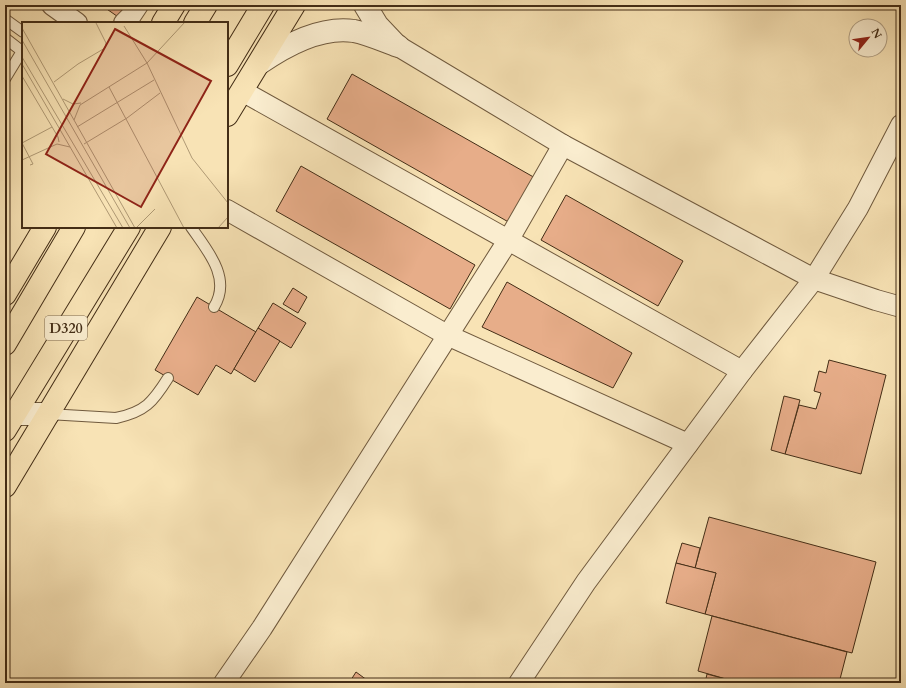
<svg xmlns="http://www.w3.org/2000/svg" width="906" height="688" font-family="Cardo,serif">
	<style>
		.building { fill: #e7ad89; stroke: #432d16 }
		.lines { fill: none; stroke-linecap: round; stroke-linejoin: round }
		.service-casing { stroke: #705a3e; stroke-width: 12 }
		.minor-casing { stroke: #705a3e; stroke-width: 22 }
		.tertiary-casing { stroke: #705a3e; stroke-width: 24 }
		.primary-casing { stroke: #432d16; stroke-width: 24 }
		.service { stroke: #faedcf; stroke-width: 10 }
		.minor { stroke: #faedcf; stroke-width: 20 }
		.tertiary { stroke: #faedcf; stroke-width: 22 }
		.primary { stroke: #f8e3b5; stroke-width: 22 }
		.labels { text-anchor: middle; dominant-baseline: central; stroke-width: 3; stroke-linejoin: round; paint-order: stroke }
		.shield { fill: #faedcf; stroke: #7a674e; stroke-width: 1 }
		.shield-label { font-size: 14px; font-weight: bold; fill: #432d16 }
		.inset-road { fill: none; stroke: #b09a75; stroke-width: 1 }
		.view { fill: #8f2418; fill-opacity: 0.15; stroke: #8f2418; stroke-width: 2 }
		.inset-edge { fill: none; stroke: #432d16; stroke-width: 2 }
	</style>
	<rect width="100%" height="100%" fill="#f8e3b5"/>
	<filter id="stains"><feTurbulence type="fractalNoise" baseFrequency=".005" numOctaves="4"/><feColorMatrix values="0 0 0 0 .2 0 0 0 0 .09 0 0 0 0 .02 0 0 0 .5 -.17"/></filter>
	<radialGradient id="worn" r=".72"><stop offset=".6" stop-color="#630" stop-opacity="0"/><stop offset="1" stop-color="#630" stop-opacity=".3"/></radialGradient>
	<g class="building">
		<path d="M101,5H133L124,21Z"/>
		<path d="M352,74L537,179L512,224L327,119Z"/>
		<path d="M301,166L475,265L450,309L276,211Z"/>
		<path d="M566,195L683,261L658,306L541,240Z"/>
		<path d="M507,282L632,353L613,388L482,327Z"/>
		<path d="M293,288L307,297L298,313L283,304Z"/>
		<path d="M197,297L256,332L231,374L216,365L198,395L155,370Z"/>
		<path d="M273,303L306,323L291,348L258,328Z"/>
		<path d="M258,328L280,341L255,382L234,369Z"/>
		<path d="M829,360L886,375L861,474L785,454L799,405L816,409L821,393L814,391L819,371L826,373Z"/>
		<path d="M784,396L800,400L785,454L771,450Z"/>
		<path d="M709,517L876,562L852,653L705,614L716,573L695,568Z"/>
		<path d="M682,543L700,548L695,568L676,563Z"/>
		<path d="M676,563L716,573L705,614L666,603Z"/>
		<path d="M712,616L847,652L839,683H740L698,671Z"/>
		<path d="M356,672L371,683H349Z"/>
		<path d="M707,674L740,683H705Z"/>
	</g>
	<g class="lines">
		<defs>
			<g id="service">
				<path d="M5,19L23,32"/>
				<path d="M5,38L23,52"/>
				<path d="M5,79L22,51"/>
				<path d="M191,227C207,250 232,278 214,307"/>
				<path d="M48,414L116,418C145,412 153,402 168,378"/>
			</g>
			<g id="minor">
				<path d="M52,5L77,23"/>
				<path d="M124,23L130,17L138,5"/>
				<path d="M398,46L563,145L814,279L876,300L901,307"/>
				<path d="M242,91L742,371"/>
				<path d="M227,210L447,335L688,444"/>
				<path d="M224,683L262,628L509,239L563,145"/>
				<path d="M519,683L586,582L742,371L814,279L858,208L901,125"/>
			</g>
			<g id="tertiary">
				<path d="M365,5L377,25L394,43"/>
				<path d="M260,63C286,45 321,26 354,31C369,34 384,41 398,46"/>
				<path d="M15,414H48"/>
			</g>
			<g id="primary">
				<path d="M163,23L174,5"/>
				<path d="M195,23L206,5"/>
				<path d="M227,65L263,5"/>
				<path d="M227,115L294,5"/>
				<path d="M5,294L45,227"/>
				<path d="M5,344L74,227"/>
				<path d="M5,430L129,227"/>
				<path d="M5,486L160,227"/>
			</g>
		</defs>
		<use href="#service" class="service-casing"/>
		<use href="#minor" class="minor-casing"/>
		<use href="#tertiary" class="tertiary-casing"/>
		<use href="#primary" class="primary-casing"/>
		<use href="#service" class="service"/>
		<use href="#minor" class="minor"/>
		<use href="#tertiary" class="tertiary"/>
		<use href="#primary" class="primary"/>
	</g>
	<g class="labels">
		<rect class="shield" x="45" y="316" width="42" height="24" rx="3"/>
		<g class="shield-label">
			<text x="66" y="328">D320</text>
		</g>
	</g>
	<g transform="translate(22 22)">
		<rect width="206" height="206" fill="#f8e3b5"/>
		<path class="inset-road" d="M102,4L125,41L170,136L206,181M0,6L113,206M0,18L108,206M0,35L101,206M0,42L95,206M0,54L36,115L37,120M32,60L56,42L83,26L84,21L74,1M87,65L162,206M41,77L51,82L59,81M52,98L58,83L125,41L163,0M55,105L132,58M0,121L30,105M0,121L11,142L8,143M62,122L105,96L138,71M0,138L35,122L48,125M114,206L133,187M196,206L206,195"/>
		<path class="view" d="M93,7L189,59L119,185L24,132Z"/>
		<rect width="206" height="206" class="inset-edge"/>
	</g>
	<rect width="906" height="688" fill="none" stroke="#f8e3b5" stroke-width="20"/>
	<rect x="6" y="6" width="894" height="676" fill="none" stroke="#432d16" stroke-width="2"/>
	<rect x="10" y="10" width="886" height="668" fill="none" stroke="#432d16"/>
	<g transform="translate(868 38) rotate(61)"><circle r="19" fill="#faedcf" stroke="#b1a085"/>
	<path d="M0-3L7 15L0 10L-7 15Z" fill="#8f2418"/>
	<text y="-6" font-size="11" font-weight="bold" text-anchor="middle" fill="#432d16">N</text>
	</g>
	<rect width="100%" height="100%" filter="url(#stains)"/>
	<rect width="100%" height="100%" fill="url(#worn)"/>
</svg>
